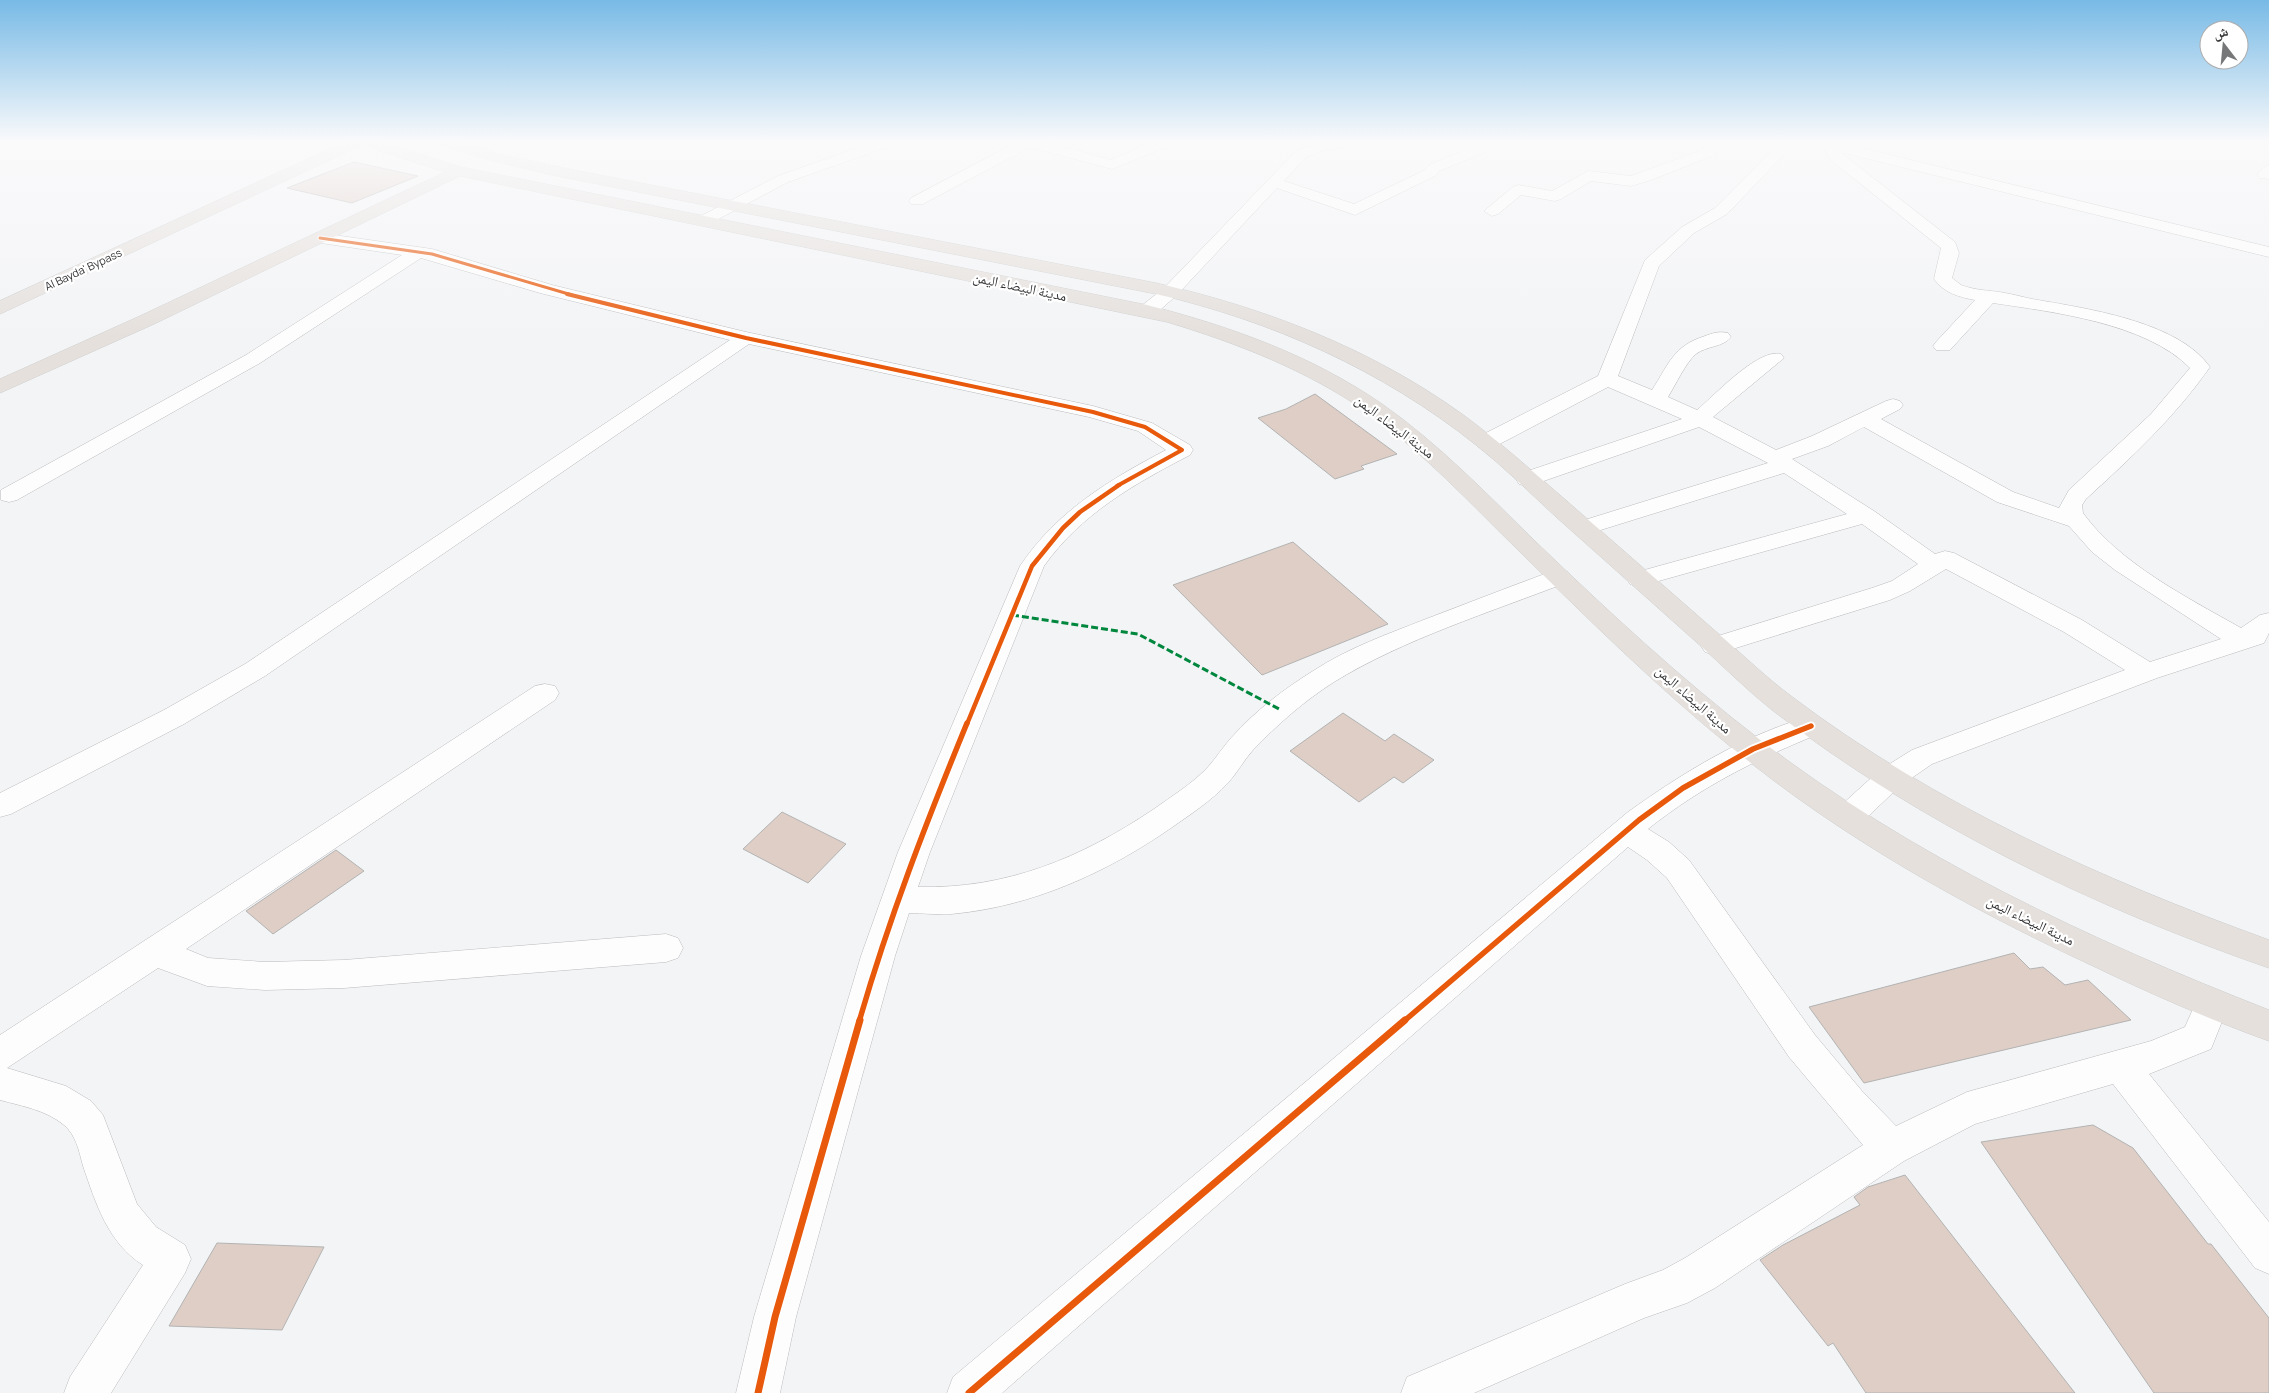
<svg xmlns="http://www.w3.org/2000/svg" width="2269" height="1393" font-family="Manrope,'Noto Naskh Arabic',sans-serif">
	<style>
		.building { fill: #decec6; stroke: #b3b3b3 }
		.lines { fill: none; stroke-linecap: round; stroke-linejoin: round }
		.minor-casing { stroke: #bbbbbd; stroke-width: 1 }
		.major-casing { stroke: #cececf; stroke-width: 1 }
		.minor { fill: #fdfdfe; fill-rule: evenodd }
		.major { fill: #e5e0dc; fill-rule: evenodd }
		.quiet { stroke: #00873e; stroke-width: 3; stroke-dasharray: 7 3; stroke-linecap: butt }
		.cycleway-far4-casing { stroke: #fff; stroke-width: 5 }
		.cycleway-far3-casing { stroke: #fff; stroke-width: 6 }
		.cycleway-far2-casing { stroke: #fff; stroke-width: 8 }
		.cycleway-far1-casing { stroke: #fff; stroke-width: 9 }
		.cycleway-casing { stroke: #fff; stroke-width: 10 }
		.cycleway-far4 { stroke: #e8590c; stroke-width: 3 }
		.cycleway-far3 { stroke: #e8590c; stroke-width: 4 }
		.cycleway-far2 { stroke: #e8590c; stroke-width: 4.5 }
		.cycleway-far1 { stroke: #e8590c; stroke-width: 5.5 }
		.cycleway { stroke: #e8590c; stroke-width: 7 }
		.labels { text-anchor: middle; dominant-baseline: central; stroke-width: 4.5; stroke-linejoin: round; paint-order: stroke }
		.far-street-label { font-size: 11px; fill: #333335; stroke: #fff }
		.street-label { font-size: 14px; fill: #333335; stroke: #fff }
	</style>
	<rect width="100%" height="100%" fill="#f3f4f6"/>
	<g class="building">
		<path d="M354,162L418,176L352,203L287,188Z"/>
		<path d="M1315,394L1397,454L1361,466L1364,469L1335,479L1258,418L1286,409Z"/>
		<path d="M1293,542L1388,624L1262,675L1173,585Z"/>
		<path d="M1343,713L1385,741L1394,734L1434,760L1403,783L1394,777L1359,802L1290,751Z"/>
		<path d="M782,812L846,844L808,883L743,849Z"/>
		<path d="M336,850L364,871L273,934L246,911Z"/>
		<path d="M2014,953L2030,969L2043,967L2065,985L2088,980L2131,1020L1864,1083L1809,1007Z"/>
		<path d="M2093,1125L2133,1148L2208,1244H2211L2269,1318V1393H2154L1981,1142Z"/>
		<path d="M1905,1175L2025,1329L2075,1393H1866L1833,1343L1828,1346L1760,1260L1783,1245L1860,1205L1854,1197L1868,1187Z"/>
		<path d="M217,1243L324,1247L282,1330L169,1326Z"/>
	</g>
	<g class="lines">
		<defs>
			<g id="minor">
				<path d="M874,142H895L893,145L788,182L709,224H697L695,221L697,218L778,176Z"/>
				<path d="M1017,142H1046L1111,160L1153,142H1173L1171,145L1112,169L1030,147L923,204H911L909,201L911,198Z"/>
				<path d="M1321,142H1356L1354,145L1321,151L1306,157L1284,181L1354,204L1425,170L1429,165L1468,149L1462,142H1478L1485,150L1483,153L1439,171L1435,176L1355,215L1277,188L1176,296L1154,315H1140L1138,311L1140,307L1164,288L1296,151Z"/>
				<path d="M1713,142H1729L1712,156L1651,180L1631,186L1591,181L1561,199L1555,201L1521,195L1498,214L1492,216L1484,211L1513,187L1518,185L1552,191L1588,171L1631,176L1702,150Z"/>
				<path d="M1781,142H1796L1727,214L1694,233L1659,266L1618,376L1652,390C1669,364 1673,346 1705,336C1713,333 1719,331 1728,333L1731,337C1724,347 1706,346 1696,354C1686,362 1675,386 1668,397L1697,410C1715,395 1758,348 1781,354L1784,358L1713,417L1776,450L1812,436L1886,401L1893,399L1900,401L1903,405L1900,409L1881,419L2013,492L2059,508L2069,490L2151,414L2190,368C2146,323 2053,312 1993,303L1950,350H1936L1933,346L1936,342L1975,300C1959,297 1944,293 1934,279L1941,248L1832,161L1824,148L1819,144L1820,142H1837L2269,247V257L1840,152L1955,242L1959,253L1952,278L1961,285C1972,289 1981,290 1991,291C2004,292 2019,296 2032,299C2084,308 2178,321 2210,367C2175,417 2131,458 2086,499L2082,505L2083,513C2119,563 2188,598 2241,628L2260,615L2269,613V633L2264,643L2157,678L1932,764L1900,786L1860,824L1849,827L1838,824L1834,816L1838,808L1880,770L1912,750L2125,670L2064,632L1946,569L1910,591L1890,600L1723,652L1714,655L1705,652L1701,646L1705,640L1872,588L1892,581L1918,564L1862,524L1648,584L1639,587L1630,584L1627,579L1630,574L1847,514L1784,473L1591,533L1583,535L1575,533L1571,528L1575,523L1768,463L1699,427L1535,484L1527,486L1519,484L1516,479L1519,474L1682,419L1608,387L1494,447L1486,448L1478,447L1475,442L1478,437L1598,376L1645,260L1682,227L1715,208ZM1864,427L1997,502L2069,526L2092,552L2115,570L2221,639L2150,662L2082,620L1954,553L1945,551L1935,554L1874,511L1792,459L1828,446Z"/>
				<path d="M2269,165V179L2260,178L2257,175C2261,170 2263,167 2269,165Z"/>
				<path d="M320,233L432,249L552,285L746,332L1093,406L1152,423L1190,445L1193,450L1190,455C1134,484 1081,514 1044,566L930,852L918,887C1007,889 1081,858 1154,809C1172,796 1192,784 1208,767C1216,758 1223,747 1231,738C1255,711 1284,689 1313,671C1348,648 1388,634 1426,619C1468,603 1509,587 1550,572L1559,569L1568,572L1571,577L1568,582C1491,612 1404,639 1334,682C1304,701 1277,725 1253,750C1244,760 1237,773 1228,783C1211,801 1191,814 1171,828C1106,873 1031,907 951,914C937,915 923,913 909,913L895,956L796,1317L780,1393H736L754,1317L861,956L898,852L1020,566C1057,511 1109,480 1166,450L1138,431L1089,417L749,344L265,676L184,724L11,814L0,817V793L164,710L245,664L730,340L540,293L421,258L260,363L17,500L9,502L1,500V490L246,355L402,255L314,242L312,238L314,234Z"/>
				<path d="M545,684L555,686L559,693L555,700L186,949L208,958L265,962L344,960L666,934L678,938L683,948L678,958L666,962L344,988L265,990L207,986L158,968L7,1068L66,1086L91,1101L103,1115L137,1204L156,1227L185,1245L191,1259L185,1273L111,1393H64L70,1377L143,1265C108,1243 96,1204 83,1166C79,1151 76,1135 64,1125C46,1110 22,1106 0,1100V1035L535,686Z"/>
				<path d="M1811,716L1821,719L1825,726L1821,733C1757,759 1702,786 1648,829L1669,842L1689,860L1815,1035L1862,1091L1896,1126L1967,1092L2151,1041L2185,1027L2200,993L2212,989L2224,993L2229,1004L2211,1049L2149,1074L2269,1222V1274L2255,1268L2113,1084L1975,1124L1904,1161L1715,1288L1687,1303L1644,1318L1474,1393H1401L1407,1377L1625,1284L1663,1270L1685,1258L1863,1145L1789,1057L1667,878L1647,860L1628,847L1002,1393H947L953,1377L1628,812C1684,772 1744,735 1811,716Z"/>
			</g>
			<g id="major">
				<path d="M345,142H364L362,145L0,314V301Z"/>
				<path d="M365,142H383L461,167L1147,305C1229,326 1311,355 1382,404C1439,444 1487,494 1537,543C1608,611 1681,679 1759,739C1912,857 2090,940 2269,1010V1041C2208,1019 2149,993 2091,965C1964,906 1839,836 1731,747C1657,687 1588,619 1520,552C1471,504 1424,453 1367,412C1306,370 1237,343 1167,322L460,176L154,324L0,393V379L140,316L445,172L379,151Z"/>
				<path d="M439,142H461L503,155L579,171L1156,283C1265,308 1370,348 1462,414C1499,441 1533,472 1568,502C1619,547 1670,591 1721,636C1744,656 1767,678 1791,696C1935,805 2101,879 2269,940V968C2093,907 1920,824 1772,710C1748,691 1726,669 1703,648C1654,604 1604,560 1555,516C1529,492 1504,467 1476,445C1382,370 1272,321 1156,294L552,175L493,161L441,145Z"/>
			</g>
		</defs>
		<use href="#minor" class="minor-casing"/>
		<use href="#major" class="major-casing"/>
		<use href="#minor" class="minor"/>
		<use href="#major" class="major"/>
		<path class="quiet" d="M1012,615L1138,634L1279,709"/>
		<defs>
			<path id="cycleway-far4" d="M320,238L432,254L572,295"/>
			<path id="cycleway-far3" d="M567,294L746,338L1093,412L1145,427L1182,450L1117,486"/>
			<path id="cycleway-far2" d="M967,724L1032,566L1063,528L1080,512L1119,485"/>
			<g id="cycleway-far1">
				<path d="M859,1022C889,918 926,823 967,723"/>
				<path d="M1403,1022L1639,820L1683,788L1753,749L1811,726"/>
			</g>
			<g id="cycleway">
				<path d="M758,1393L775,1317L860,1020"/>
				<path d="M969,1393L1405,1020"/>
			</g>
		</defs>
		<use href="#cycleway-far4" class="cycleway-far4-casing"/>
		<use href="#cycleway-far3" class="cycleway-far3-casing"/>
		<use href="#cycleway-far2" class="cycleway-far2-casing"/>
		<use href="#cycleway-far1" class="cycleway-far1-casing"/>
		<use href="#cycleway" class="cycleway-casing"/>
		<use href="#cycleway-far4" class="cycleway-far4"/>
		<use href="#cycleway-far3" class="cycleway-far3"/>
		<use href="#cycleway-far2" class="cycleway-far2"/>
		<use href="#cycleway-far1" class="cycleway-far1"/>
		<use href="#cycleway" class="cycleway"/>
	</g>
	<linearGradient id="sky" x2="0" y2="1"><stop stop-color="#78bae6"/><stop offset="0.42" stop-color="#fafafb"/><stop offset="1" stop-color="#fafafb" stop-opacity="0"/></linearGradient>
	<rect width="2269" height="337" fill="url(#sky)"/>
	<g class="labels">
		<g class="far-street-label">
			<text transform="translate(83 269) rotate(-25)">Al Bayda' Bypass</text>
		</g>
		<g class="street-label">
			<text transform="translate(1020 286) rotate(12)">مدينة البيضاء اليمن</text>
			<text transform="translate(1395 426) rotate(37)">مدينة البيضاء اليمن</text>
			<text transform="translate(1694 699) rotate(41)">مدينة البيضاء اليمن</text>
			<text transform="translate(2031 920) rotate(26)">مدينة البيضاء اليمن</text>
		</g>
	</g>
	<g transform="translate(2224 45) rotate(344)"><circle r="24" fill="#ffffff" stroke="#adadae"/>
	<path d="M0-4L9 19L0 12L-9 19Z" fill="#767779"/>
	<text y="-8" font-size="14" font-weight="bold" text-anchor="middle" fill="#333335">ش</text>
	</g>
</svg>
